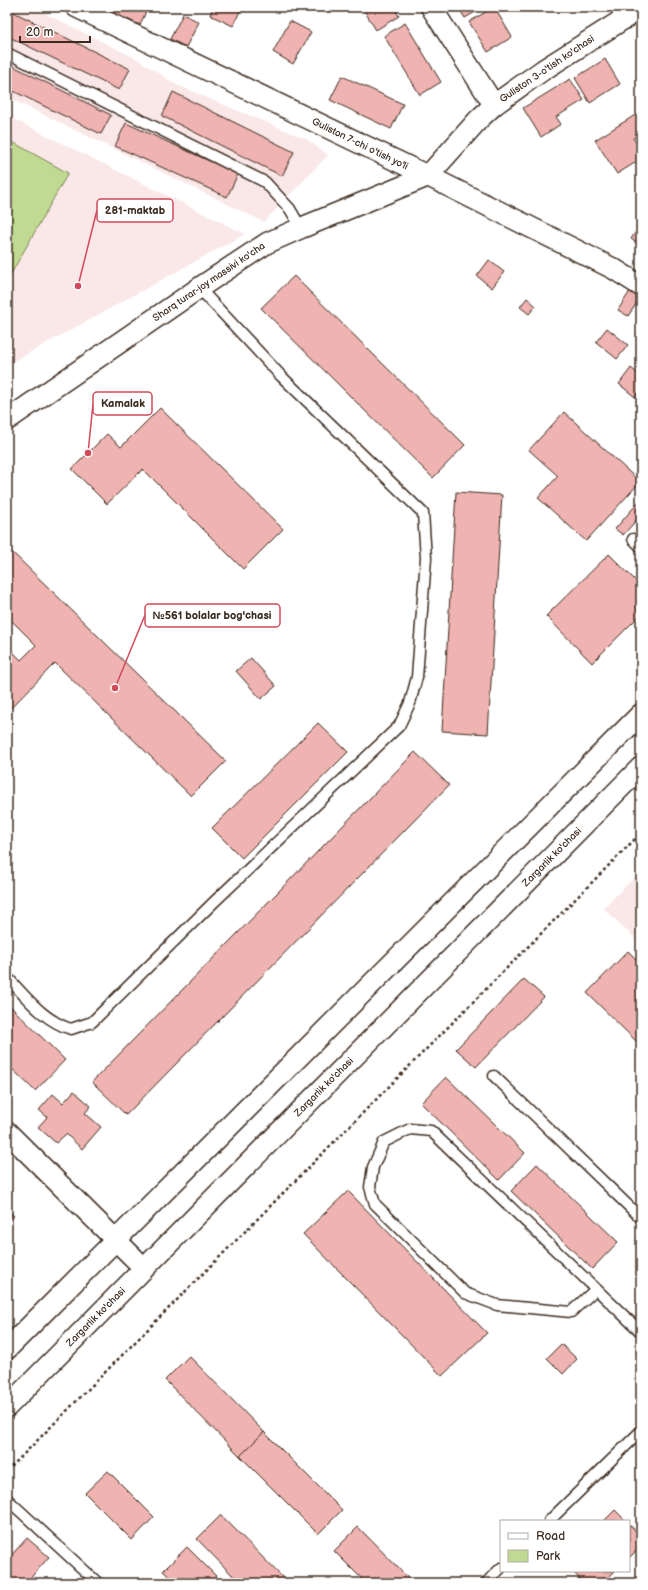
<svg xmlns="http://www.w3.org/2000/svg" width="648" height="1590" font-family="'Balsamiq Sans',sans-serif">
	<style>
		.built { fill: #fae8e8 }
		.green { fill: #c0db91; stroke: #7e8258 }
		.building { fill: #efb3b1; stroke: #3b2a1e }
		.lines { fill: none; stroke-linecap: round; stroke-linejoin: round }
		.service-casing { stroke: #3b2a1e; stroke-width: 13 }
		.minor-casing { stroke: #3b2a1e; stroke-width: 23 }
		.path { stroke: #3b2a1e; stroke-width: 2.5; stroke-dasharray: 3 3; stroke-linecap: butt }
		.service { stroke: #fff; stroke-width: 10 }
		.minor { stroke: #fff; stroke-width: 20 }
		.labels { text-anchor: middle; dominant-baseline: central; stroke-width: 3; stroke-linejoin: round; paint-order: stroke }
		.street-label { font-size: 10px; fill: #3b2a1e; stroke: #fff }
		.leader { fill: none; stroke: #d1495b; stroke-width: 1.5 }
		.callout-dot { fill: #d1495b; stroke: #fff; stroke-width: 1.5 }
		.callout { fill: #fff; stroke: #d1495b; stroke-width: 1.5 }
		.callout-label { font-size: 11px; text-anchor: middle; font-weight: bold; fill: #3b2a1e }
	</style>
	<rect width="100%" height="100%" fill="#fff"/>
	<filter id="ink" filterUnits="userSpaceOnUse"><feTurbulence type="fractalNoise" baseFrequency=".025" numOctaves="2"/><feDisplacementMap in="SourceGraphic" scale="8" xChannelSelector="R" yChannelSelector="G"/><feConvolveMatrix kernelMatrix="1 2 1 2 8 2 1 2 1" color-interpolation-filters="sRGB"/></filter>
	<g filter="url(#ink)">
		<g class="built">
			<path d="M7,7H32L137,59L177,85L306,139L328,155L264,222L7,97Z"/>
			<path d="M7,116L245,234L7,365Z"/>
			<path d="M641,871V944L603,908Z"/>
		</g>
		<path class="green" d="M7,139L68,173L7,281Z"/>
		<g class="building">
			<path d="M111,7H148L140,25L109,11Z"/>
			<path d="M213,7H242L233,26L210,15Z"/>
			<path d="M362,7H394L399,16L376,30Z"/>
			<path d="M458,7H484L465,18Z"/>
			<path d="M494,7L512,37L488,52L469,22Z"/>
			<path d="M7,9L130,69L119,90L7,36Z"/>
			<path d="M183,14L199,22L186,47L170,39Z"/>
			<path d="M290,21L311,32L293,64L273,52Z"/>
			<path d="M405,23L441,82L420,95L384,36Z"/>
			<path d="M605,59L620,84L590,103L575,78Z"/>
			<path d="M7,63L111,115L101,134L7,88Z"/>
			<path d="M342,76L403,104L391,129L330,100Z"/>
			<path d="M570,79L584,100L556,117L561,124L541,137L523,108Z"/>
			<path d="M173,92L294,152L282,176L162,116Z"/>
			<path d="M640,112L641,114V133L633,138L641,150V159L617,174L595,140Z"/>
			<path d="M126,123L238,174L227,197L115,146Z"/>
			<path d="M641,224V246L631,239Z"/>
			<path d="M489,260L504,272L492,288L477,276Z"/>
			<path d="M294,276L465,445L433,478L261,308Z"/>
			<path d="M632,288L641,294V297L628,316L618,310Z"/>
			<path d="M527,298L536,306L529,314L520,307Z"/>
			<path d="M607,328L628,345L617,359L596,342Z"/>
			<path d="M631,368L641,376V389L635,397L619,384Z"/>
			<path d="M160,408L283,529L243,569L143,469L107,504L72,469L107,434L121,447Z"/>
			<path d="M564,412L640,482L586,541L538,498L558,476L529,450Z"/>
			<path d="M456,492L502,495L488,734L442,731Z"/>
			<path d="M641,499V515L623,535L615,529Z"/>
			<path d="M12,552L226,761L191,796L55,663L7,712V646L21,660L36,645L7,616V557Z"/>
			<path d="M609,554L641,586V614L592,663L546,616Z"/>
			<path d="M251,658L276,686L261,699L236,671Z"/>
			<path d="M318,723L348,752L242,858L212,828Z"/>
			<path d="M415,752L449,785L126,1115L92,1082Z"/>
			<path d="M628,951L641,964V1046L587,993Z"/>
			<path d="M524,979L544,997L476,1067L456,1049Z"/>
			<path d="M7,1003L65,1060L35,1091L7,1064Z"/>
			<path d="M446,1077L525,1153L499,1180L421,1103Z"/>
			<path d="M74,1091L91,1106L85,1113L101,1127L82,1149L66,1134L56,1143L38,1127L47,1117L39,1110L53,1094L63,1103Z"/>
			<path d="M537,1164L618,1242L592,1269L511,1191Z"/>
			<path d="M348,1191L487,1333L442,1376L303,1234Z"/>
			<path d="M7,1210L14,1216L7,1223Z"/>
			<path d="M561,1344L577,1359L563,1374L547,1358Z"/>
			<path d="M189,1356L264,1432L240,1456L165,1380Z"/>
			<path d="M264,1432L342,1510L318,1534L240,1456Z"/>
			<path d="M108,1471L154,1517L132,1540L85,1493Z"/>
			<path d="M615,1510L626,1521H604Z"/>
			<path d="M221,1515L288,1583H240L197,1539Z"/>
			<path d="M629,1524L641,1537V1546L629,1558Z"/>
			<path d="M358,1527L413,1583H366L334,1551Z"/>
			<path d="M27,1538L49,1557L26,1583H8L7,1560Z"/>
			<path d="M187,1547L223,1583H176L163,1571Z"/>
			<path d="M572,1571H615L603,1583H584Z"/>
		</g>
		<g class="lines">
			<defs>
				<g id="service">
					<path d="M7,53L265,182L290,209L301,228"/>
					<path d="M633,539L641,547"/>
					<path d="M7,977C26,997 44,1021 71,1029L92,1022L214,902L399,726L410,703L417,677L426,558L423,513L281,376L199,288"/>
					<path d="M494,1076L641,1218"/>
					<path d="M596,1289L571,1312L497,1305L465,1293L375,1204L370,1187L373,1167L384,1142L410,1129L431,1131L641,1332"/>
					<path d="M7,1499L98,1583"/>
					<path d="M549,1521L641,1431"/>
					<path d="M486,1583L501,1568"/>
				</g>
				<g id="minor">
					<path d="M76,7L428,176L614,269L641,286"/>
					<path d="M431,7L494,105"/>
					<path d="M7,420L199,288L267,243L301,228L428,176L479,119L494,105L543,70L641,8"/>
					<path d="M7,1132L144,1268"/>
					<path d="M7,1349L641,714"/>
					<path d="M7,1407L641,767"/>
				</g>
			</defs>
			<use href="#service" class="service-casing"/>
			<use href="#minor" class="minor-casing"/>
			<path class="path" d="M7,1471L641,833"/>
			<use href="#service" class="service"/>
			<use href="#minor" class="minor"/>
		</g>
	</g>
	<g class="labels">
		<g class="street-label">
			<text transform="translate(547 69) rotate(-34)">Guliston 3-o'tish ko'chasi</text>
			<text transform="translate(360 144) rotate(26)">Guliston 7-chi o'tish yo'li</text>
			<text transform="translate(209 282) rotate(-34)">Sharq turar-joy massivi ko'cha</text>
			<text transform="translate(552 857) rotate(-45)">Zargarlik ko'chasi</text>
			<text transform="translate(324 1087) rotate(-45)">Zargarlik ko'chasi</text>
			<text transform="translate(96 1317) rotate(-45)">Zargarlik ko'chasi</text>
		</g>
	</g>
	<path class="leader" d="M78 286L97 210M88 453L93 404M115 688L145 615"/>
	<g class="callout-dot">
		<circle cx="78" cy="286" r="4"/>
		<circle cx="88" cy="453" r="4"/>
		<circle cx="115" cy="688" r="4"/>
	</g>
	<g class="callout">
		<rect x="97" y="199" width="76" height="23" rx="4"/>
		<rect x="93" y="392" width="59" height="23" rx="4"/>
		<rect x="145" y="604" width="135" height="23" rx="4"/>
	</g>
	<g class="callout-label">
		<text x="135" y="214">281-maktab</text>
		<text x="123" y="407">Kamalak</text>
		<text x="212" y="619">№561 bolalar bog'chasi</text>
	</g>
	<rect width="648" height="1590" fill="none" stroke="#fff" stroke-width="24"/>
	<rect x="12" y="12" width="624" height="1566" fill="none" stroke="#3b2a1e" stroke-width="1.5" filter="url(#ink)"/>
	<rect x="500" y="1520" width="130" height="52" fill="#ffffff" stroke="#b1aaa5"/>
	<rect x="508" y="1533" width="20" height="6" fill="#ffffff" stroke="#b1aaa5"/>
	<text x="536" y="1540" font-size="12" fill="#3b2a1e">Road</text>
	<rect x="508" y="1550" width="20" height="12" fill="#c0db91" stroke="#b1aaa5"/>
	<text x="536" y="1560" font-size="12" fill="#3b2a1e">Park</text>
	<path d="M20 36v6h70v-6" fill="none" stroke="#3b2a1e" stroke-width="2"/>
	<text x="26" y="36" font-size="12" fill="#3b2a1e" stroke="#ffffff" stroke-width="3" paint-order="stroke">20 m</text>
</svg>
